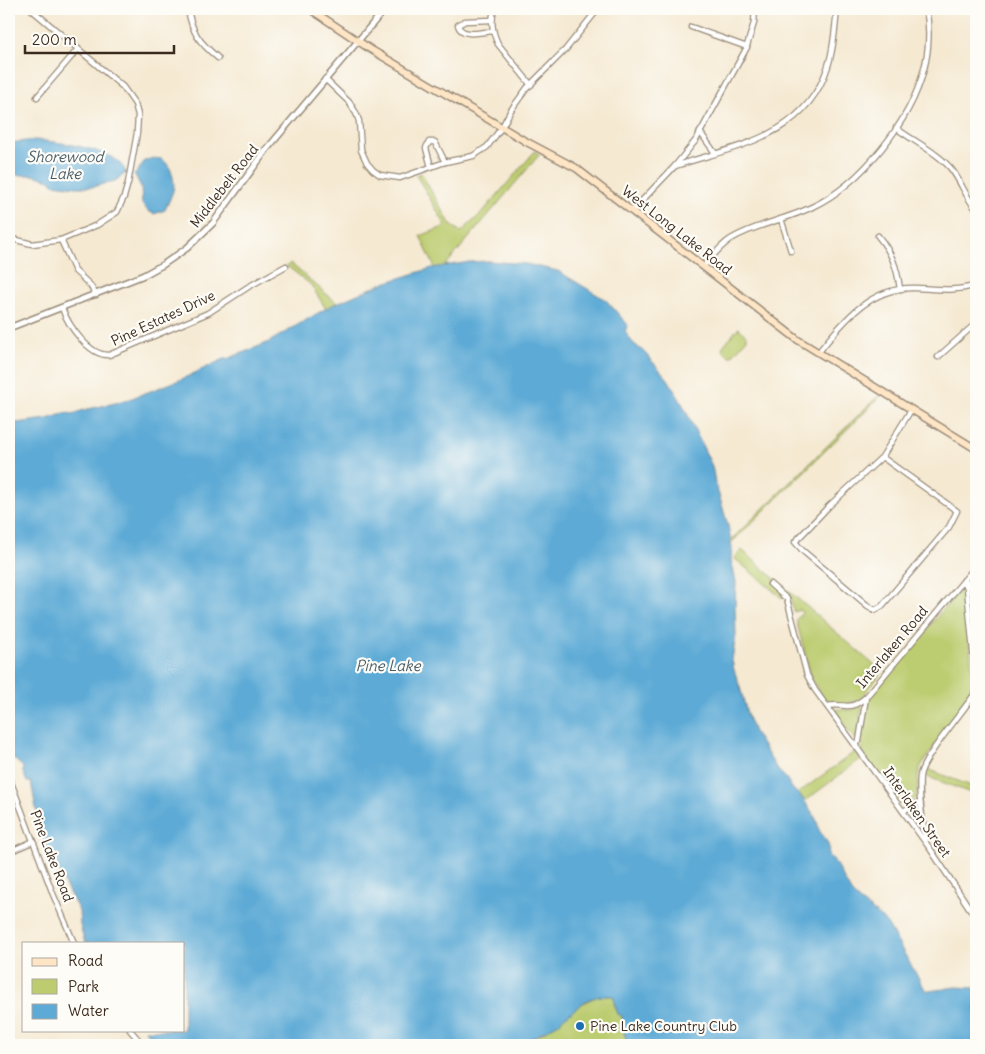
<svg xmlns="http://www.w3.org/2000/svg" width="985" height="1054" font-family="Delius,sans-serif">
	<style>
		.green { fill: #bccc6f; stroke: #7c7b46 }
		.water { fill: #5daad6; stroke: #4c6a7a }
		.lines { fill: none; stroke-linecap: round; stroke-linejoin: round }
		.stream { stroke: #5daad6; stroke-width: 1 }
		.minor-casing { stroke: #988a78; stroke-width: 7 }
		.tertiary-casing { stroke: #988a78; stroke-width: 8 }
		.secondary-casing { stroke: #988a78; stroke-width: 9 }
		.minor { stroke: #fff; stroke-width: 4.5 }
		.tertiary { stroke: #fff; stroke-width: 5 }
		.secondary { stroke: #fde5c5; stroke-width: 6 }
		.poi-dot { fill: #1f6fb2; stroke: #fdfcf7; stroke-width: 2 }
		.labels { text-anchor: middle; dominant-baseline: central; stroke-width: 4.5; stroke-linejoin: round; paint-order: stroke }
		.street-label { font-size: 14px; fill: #3b2a1e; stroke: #fdfcf7 }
		.poi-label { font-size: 14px; fill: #3b2a1e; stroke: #fdfcf7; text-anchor: start }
		.water-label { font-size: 15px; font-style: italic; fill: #495d68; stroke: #fdfcf7 }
	</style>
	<rect width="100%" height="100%" fill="#fdfcf7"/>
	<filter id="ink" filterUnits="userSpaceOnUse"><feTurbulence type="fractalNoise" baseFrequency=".02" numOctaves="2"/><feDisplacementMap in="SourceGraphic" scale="10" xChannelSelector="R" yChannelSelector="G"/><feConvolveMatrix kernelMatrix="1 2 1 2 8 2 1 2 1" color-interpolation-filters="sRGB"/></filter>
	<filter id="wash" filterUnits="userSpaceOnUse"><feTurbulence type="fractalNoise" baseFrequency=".0096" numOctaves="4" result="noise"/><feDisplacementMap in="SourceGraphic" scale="20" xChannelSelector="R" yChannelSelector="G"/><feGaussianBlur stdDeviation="1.12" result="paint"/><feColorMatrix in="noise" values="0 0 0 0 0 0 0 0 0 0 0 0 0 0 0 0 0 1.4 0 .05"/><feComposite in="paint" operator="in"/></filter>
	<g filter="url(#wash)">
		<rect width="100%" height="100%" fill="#f5e9d2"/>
		<g class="green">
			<path d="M535,151L540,154L440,272L435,268L420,236L446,226L416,175L421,173L451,225L461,232L481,214Z"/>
			<path d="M290,263L337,303L326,309L311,285L287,266Z"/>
			<path d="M739,328L747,336V339L732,356H729L722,350L723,346L736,330Z"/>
			<path d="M878,396L880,397L728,546V543Z"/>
			<path d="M742,550L882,672L860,700L848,704H838L828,701L823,698L812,680L796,620L802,613L800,610L794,612L789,592L783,599L734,558Z"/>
			<path d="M963,586L965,589L973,682L972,691L921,766C916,778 919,787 916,798L906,805H901C890,790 873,771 864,755C857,740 866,704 874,691Z"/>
			<path d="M862,705L858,736L855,739L834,713L837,709L852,710Z"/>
			<path d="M856,751L861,759L805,801L798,793Z"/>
			<path d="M925,768L976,788V795L923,775Z"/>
			<path d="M599,996H612L615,997L614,1003L618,1014L622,1015L623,1029L628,1045H519L522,1042C551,1035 570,1005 599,996Z"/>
		</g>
		<g class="water">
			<path d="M35,140C57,142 119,148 126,173L115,181L92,187H77L53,184L50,180L33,175H9V143Z"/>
			<path d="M153,158C156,159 159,158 161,159C171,163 176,182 173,191C171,197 168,203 165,210L154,214L148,211L142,204L141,187L135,175C137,170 142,167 144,161Z"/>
			<path d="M488,261L526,264L558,271L606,300L628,325L625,331L632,342L644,352L668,379L683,405L712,466L715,482L728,525L732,548L731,559L736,582L735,607L736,635L732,660L734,670L740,687L748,717L754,732L777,769L786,778L792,788L803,799L810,809L817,821L819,830L827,842L829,847L828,856L833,859L851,892L859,901L877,914L887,924L925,989L930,991L955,987L976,988V1045H628L623,1029L622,1016L618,1014L614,1003V997L612,996H599L587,1000L562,1019L561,1022L528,1040L522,1042L519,1045H155L145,1030H184V943H85L80,925L79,911L65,885L50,850L47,848L39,825L31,782H27L23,772V767L14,759H12L9,748V424L47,419L66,413L72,414L84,410L124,401L182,379L224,359H227L267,343L330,306L381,284L432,268L470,262Z"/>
		</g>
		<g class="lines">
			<path class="stream" d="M126,173L135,175"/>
		</g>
	</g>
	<g filter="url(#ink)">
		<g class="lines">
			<defs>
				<g id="minor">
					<path d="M31,9L123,87L135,104L138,115L137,133L128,183L124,197L117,212L97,225L61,240"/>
					<path d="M188,9C192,33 199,42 218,58"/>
					<path d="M494,9C491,23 492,31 498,44L531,85"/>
					<path d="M492,20L465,21L458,25C461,38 482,32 493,31"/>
					<path d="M691,27L747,47"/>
					<path d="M325,79L349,102L356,113L359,121L361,150L367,163L373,170L380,175L400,178L445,162L473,156L487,147L502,127L511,110L527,88L566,49L598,9"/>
					<path d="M37,97L78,49"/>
					<path d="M896,128C913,141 939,153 952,170C961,182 966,197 976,209"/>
					<path d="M700,132L715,153"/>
					<path d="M675,166C736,146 806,137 828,66C834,48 835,28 837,9"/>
					<path d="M431,167L426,148L429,142H435L445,162"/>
					<path d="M632,211L675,166L696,140L746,49L754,23L755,9"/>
					<path d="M781,219L791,251"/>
					<path d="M878,236C892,253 897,267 900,289"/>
					<path d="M9,238L32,244L61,240L75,271L90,285L96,295"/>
					<path d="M704,266C712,257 720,246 731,239C756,224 786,220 812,207C861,184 911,121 924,69C929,51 930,27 926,9"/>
					<path d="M62,308C68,325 89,356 109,355L208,313L248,287L286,266"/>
					<path d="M818,353C843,321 871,286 916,288C936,289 956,292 976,285"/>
					<path d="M938,357L974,325L976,317"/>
					<path d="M882,457L957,511L949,527L882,606L875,610L868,606L803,551L795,542L829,506L882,457L911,410"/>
					<path d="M964,580L967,588L976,683"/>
					<path d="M965,581L976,590"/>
					<path d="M770,584L787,599L807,675L815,690L855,745"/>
					<path d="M866,697L859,741L855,745L931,850L976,918"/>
					<path d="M827,706C846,702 847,713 866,697L976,566"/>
					<path d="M9,777L53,894L74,943"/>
					<path d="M903,811L920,802"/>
					<path d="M926,842C923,821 918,798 920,776C921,760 965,709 976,692"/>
					<path d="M9,852L34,841"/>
					<path d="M130,1030L143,1045"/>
				</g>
				<path id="tertiary" d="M9,328L144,275L164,264L187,248L213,223L267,149L385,9"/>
				<path id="secondary" d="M310,9L370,49L525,141L576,168L798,340L976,449"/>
			</defs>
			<use href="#minor" class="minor-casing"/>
			<use href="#tertiary" class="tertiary-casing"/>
			<use href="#secondary" class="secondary-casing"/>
			<use href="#minor" class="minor"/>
			<use href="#tertiary" class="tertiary"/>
			<use href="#secondary" class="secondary"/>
		</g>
	</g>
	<circle class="poi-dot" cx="580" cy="1026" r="5"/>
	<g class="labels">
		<g class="street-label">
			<text transform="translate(224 186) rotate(-52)">Middlebelt Road</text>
			<text transform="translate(677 230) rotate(38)">West Long Lake Road</text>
			<text transform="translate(163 318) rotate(-25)">Pine Estates Drive</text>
			<text transform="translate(892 647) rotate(-50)">Interlaken Road</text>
			<text transform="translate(917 812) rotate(55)">Interlaken Street</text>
			<text transform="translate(52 856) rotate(69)">Pine Lake Road</text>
		</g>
		<g class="poi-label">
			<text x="590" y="1026">Pine Lake Country Club</text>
		</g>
		<g class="water-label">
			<text x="65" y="156">Shorewood<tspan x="65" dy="17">Lake</tspan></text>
			<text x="388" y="665">Pine Lake</text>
		</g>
	</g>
	<rect width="985" height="1054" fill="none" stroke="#fdfcf7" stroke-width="30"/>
	<rect x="22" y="942" width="162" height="90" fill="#fdfcf7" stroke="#afa8a0"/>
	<rect x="32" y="958" width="25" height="8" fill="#fde5c5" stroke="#afa8a0"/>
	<text x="68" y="966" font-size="15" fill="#3b2a1e">Road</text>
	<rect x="32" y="979" width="25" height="15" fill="#bccc6f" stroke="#afa8a0"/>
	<text x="68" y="992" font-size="15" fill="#3b2a1e">Park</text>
	<rect x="32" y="1004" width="25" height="15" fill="#5daad6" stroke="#afa8a0"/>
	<text x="68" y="1016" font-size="15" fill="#3b2a1e">Water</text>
	<path d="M25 45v8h149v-8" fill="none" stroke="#3b2a1e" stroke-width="2.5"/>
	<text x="32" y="45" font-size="15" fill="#3b2a1e" stroke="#fdfcf7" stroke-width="4" paint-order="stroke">200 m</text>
</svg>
